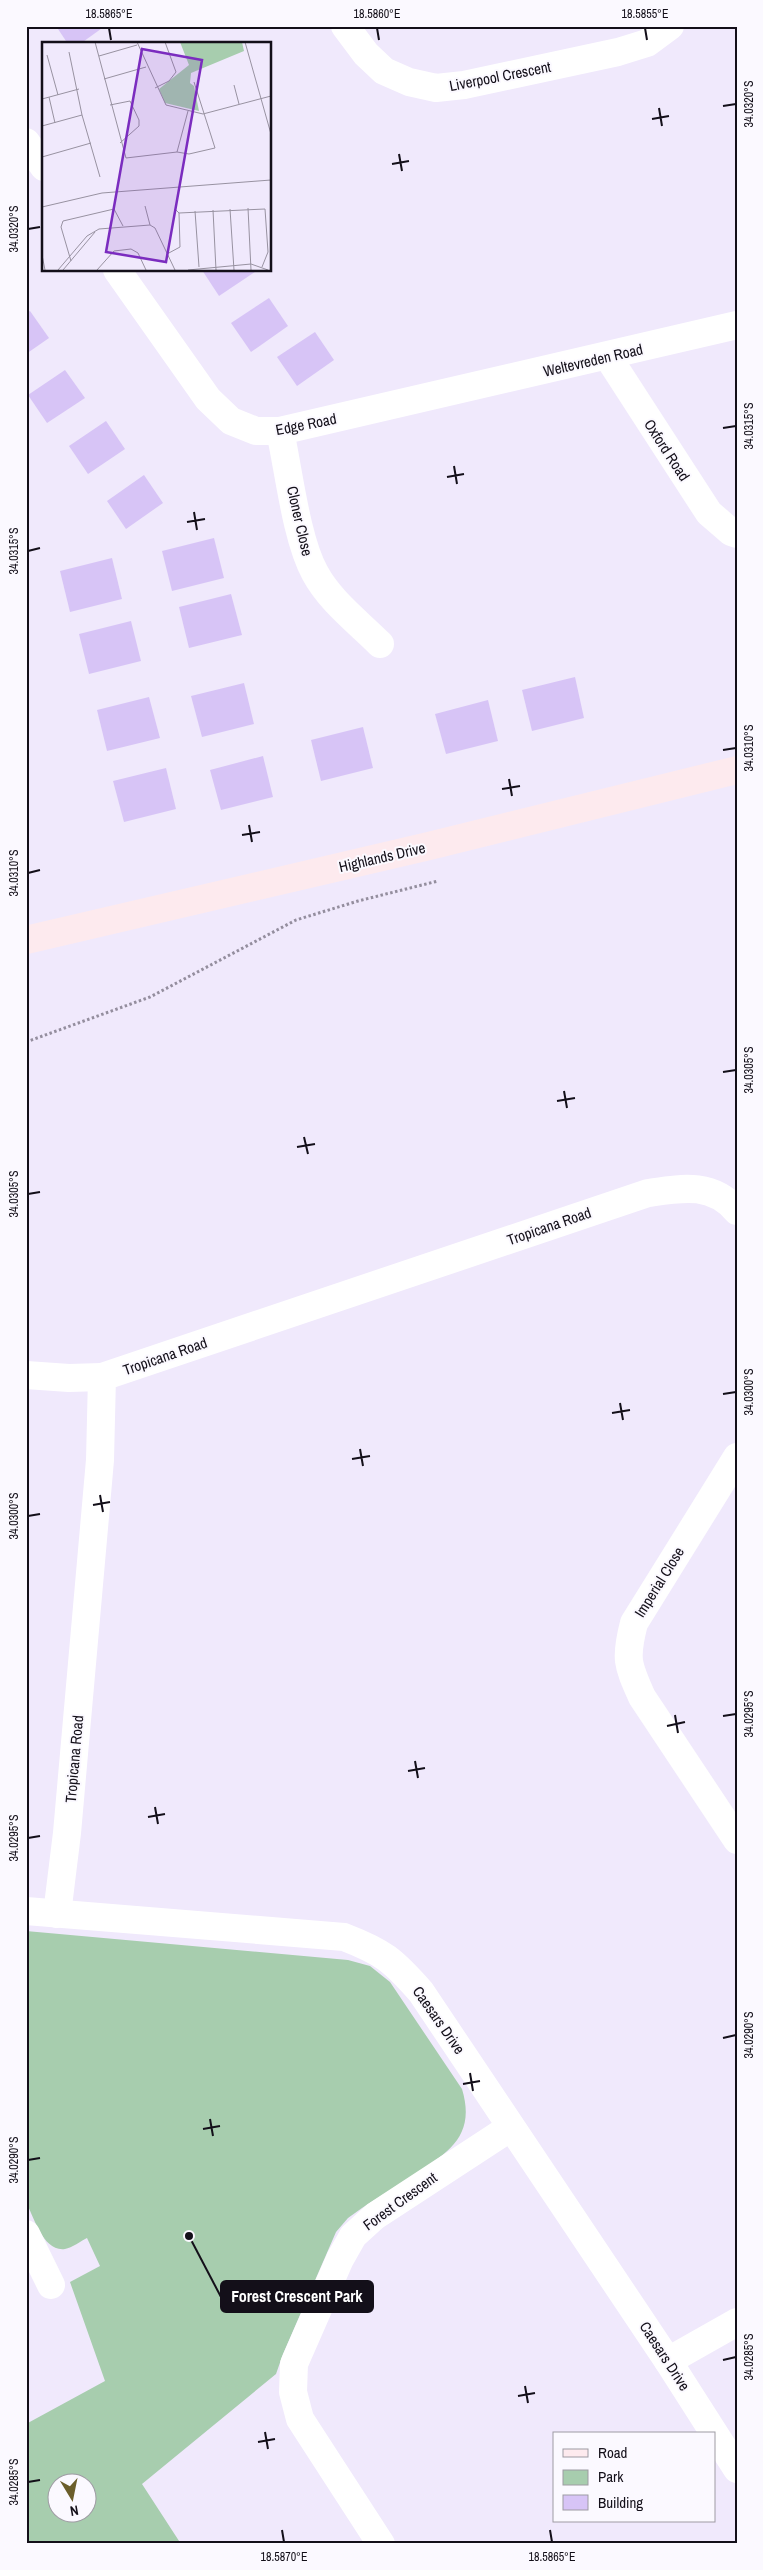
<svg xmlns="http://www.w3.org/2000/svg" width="763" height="2570" font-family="'Archivo Narrow',sans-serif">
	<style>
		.green { fill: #a7cdae; fill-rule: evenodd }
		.building { fill: #d7c4f6 }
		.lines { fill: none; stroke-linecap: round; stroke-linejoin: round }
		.path { stroke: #948e9e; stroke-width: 3; stroke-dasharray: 2.5 2.5; stroke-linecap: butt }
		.minor { stroke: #fff; stroke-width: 28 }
		.secondary { stroke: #fdeaee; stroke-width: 28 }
		.ticks { fill: none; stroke: #130f19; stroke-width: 2 }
		.labels { text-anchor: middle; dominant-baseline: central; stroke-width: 4; stroke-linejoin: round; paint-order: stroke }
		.street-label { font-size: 15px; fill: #130f19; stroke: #fbf9ff }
		.inset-road { fill: none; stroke: #9892a1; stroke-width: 1 }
		.view { fill: #7b2cbf; fill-opacity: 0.15; stroke: #7b2cbf; stroke-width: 2.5 }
		.inset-edge { fill: none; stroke: #130f19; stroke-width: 2.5 }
		.leader { fill: none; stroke: #130f19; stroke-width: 2 }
		.callout-dot { fill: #130f19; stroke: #fbf9ff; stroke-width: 2 }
		.callout { fill: #130f19; stroke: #130f19; stroke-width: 2 }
		.callout-label { font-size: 16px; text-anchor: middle; font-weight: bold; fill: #fff }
		.neatline { fill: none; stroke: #130f19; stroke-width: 2 }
		.ticks-label { font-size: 12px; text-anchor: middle; fill: #130f19 }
	</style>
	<rect width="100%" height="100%" fill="#f0e9fc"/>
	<path class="green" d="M26,1931L348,1960L370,1966L390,1982L462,2089C476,2136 449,2152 414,2175C397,2186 379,2197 362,2208L348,2218L336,2232L283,2354L276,2374L142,2484L181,2544H26V2424L105,2381L70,2282L100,2266L87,2238C81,2241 72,2248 65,2249C43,2252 34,2217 26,2202ZM58,2482H88V2512H58Z"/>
	<g class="building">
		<path d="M56,26H105L80,44H68Z"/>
		<path d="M202,270H258L219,296Z"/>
		<path d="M269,298L288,326L251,352L231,323Z"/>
		<path d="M30,311L49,338L26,354V313Z"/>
		<path d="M315,332L334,360L297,386L277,357Z"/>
		<path d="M65,370L85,398L47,423L28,395Z"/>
		<path d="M106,421L125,449L88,474L69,446Z"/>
		<path d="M144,475L163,503L126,529L107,501Z"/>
		<path d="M214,538L224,578L172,591L162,551Z"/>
		<path d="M112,558L122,599L70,612L60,571Z"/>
		<path d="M231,594L242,635L189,648L179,607Z"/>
		<path d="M131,621L141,661L89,674L79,634Z"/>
		<path d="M575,677L584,718L532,731L522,690Z"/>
		<path d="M244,683L254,724L202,737L191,696Z"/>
		<path d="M149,697L160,738L107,751L97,710Z"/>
		<path d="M488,700L498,741L446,754L435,714Z"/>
		<path d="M363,727L373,768L321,781L311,740Z"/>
		<path d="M263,756L273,797L221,810L210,770Z"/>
		<path d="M166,768L176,809L124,822L113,781Z"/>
	</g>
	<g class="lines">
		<path class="path" d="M26,1042L150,997L296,920L358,901L438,881"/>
		<g class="minor">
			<path d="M345,26L366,54L384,71L409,82L436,88L464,85L618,52L647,43L670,26"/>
			<path d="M26,142L44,167"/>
			<path d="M117,270L208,399L231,421L256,431H280L737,325"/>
			<path d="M608,357L709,513L731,532L737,534"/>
			<path d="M280,431C289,472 296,538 315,573C330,601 358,622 380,644"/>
			<path d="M26,1375L69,1378L102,1377"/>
			<path d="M737,1457L634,1623C625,1658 627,1664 642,1697L737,1840"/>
			<path d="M26,1911L344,1937C383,1952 393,1960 421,1992L668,2361L737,2469"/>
			<path d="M57,1914L67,1833L100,1460L102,1377L648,1193C682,1188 712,1182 737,1211"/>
			<path d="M26,2234L51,2285"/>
			<path d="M668,2361L737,2322"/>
			<path d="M381,2544L300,2419L293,2392L294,2364L340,2259L353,2236L375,2216L511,2127"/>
		</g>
		<path class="secondary" d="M26,940L429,846L737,770"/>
	</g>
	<path class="ticks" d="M109,28L111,40M377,28L379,40M645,28L647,40M723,106L736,104M659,108L662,126M652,119L669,116M399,154L402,171M392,164L409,161M28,229L40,227M723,428L736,426M454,466L457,484M447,477L464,474M194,512L197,530M187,522L205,519M28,551L40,548M723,750L736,748M509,779L512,796M502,789L520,786M249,825L252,842M242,835L260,832M28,873L40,870M723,1072L736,1070M564,1091L567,1108M557,1101L575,1098M304,1137L308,1154M297,1147L315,1144M28,1194L40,1192M723,1394L736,1392M620,1403L623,1420M612,1413L630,1410M360,1449L363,1466M352,1459L370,1456M100,1495L103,1512M93,1505L110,1502M28,1516L40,1514M675,1715L678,1733M723,1716L736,1714M667,1726L685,1722M415,1761L418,1778M408,1771L425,1768M155,1807L158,1824M148,1817L165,1814M28,1838L40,1836M723,2038L736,2035M470,2073L473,2091M463,2084L480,2081M210,2119L213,2136M203,2129L220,2126M28,2160L40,2158M723,2360L736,2357M525,2386L528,2403M518,2396L535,2393M265,2432L268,2449M258,2442L275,2439M28,2482L40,2480M282,2530L284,2542M550,2530L552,2542"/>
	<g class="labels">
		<g class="street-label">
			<text transform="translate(500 76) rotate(-11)">Liverpool Crescent</text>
			<text transform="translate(593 360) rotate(-13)">Weltevreden Road</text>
			<text transform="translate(306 424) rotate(-11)">Edge Road</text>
			<text transform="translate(667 450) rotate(57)">Oxford Road</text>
			<text transform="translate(300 521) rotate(77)">Cloner Close</text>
			<text transform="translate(382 857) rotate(-13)">Highlands Drive</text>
			<text transform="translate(549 1226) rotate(-19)">Tropicana Road</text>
			<text transform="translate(165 1356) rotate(-19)">Tropicana Road</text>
			<text transform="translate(659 1582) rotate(-58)">Imperial Close</text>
			<text transform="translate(74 1759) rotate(-85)">Tropicana Road</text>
			<text transform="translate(439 2020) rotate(55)">Caesars Drive</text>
			<text transform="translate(400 2201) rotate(-36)">Forest Crescent</text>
			<text transform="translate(665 2356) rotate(57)">Caesars Drive</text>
		</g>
	</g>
	<g transform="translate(42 42)">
		<rect width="229" height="229" fill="#f0e9fc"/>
		<path d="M138,0H200L202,9L149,31L148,41L152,44L157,69L123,61L117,47L147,23Z" fill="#a7cdae"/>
		<path class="inset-road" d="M53,0L84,116L135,110L146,69M95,0L124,63L161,72L229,54M203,0L229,92M27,10L40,73L58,135M5,13L16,53M57,14L95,3M62,37L104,25M192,43L197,62M113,46L127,39L134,30L123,0M7,55L13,81M0,57L37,47M68,63L88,59L97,78V84L78,101M0,84L40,73M135,110L147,112L173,106L152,40M0,115L49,101M103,164L108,183M0,165L60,151L229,138M206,166L209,228M133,167L137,171L223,167L226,210L220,225M188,167L192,228M171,168L174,228M153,169L157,225M125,212L138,205L137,171M0,213L3,228M29,219L19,185L21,179L72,167L81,184M16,228L45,194L57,187L108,183L113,186L133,228M21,228L53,190M55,228L72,209L89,207L96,211L104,228M146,228L209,222L226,228"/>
		<path class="view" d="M100,7L160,18L124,220L64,210Z"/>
		<rect width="229" height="229" class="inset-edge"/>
	</g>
	<path class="leader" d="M189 2236L221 2297"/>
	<circle class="callout-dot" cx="189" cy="2236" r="5"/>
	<rect class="callout" x="221" y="2281" width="152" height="31" rx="5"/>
	<g class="callout-label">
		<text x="297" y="2302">Forest Crescent Park</text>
	</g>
	<rect width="763" height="2570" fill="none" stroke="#fbf9ff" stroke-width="55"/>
	<rect x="553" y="2432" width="162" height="90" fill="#fbf9ff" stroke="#9e9ba3"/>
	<rect x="563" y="2449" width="25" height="8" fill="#fdeaee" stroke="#9e9ba3"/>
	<text x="598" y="2458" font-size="15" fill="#130f19">Road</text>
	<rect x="563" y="2470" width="25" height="15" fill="#a7cdae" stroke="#9e9ba3"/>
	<text x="598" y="2482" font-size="15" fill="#130f19">Park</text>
	<rect x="563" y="2495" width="25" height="15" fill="#d7c4f6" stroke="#9e9ba3"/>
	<text x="598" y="2508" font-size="15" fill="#130f19">Building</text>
	<g transform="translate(72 2498) rotate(170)"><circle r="24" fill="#fbf9ff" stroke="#9e9ba3"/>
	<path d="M0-4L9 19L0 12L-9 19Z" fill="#6b5e2b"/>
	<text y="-8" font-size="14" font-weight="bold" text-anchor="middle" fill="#130f19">N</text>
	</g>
	<rect x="28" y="28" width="708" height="2514" class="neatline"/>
	<g class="ticks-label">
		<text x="109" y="18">18.5865°E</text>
		<text x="377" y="18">18.5860°E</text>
		<text x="645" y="18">18.5855°E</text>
		<text transform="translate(749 104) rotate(-90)" y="4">34.0320°S</text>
		<text transform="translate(14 229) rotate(-90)" y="4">34.0320°S</text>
		<text transform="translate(749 426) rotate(-90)" y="4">34.0315°S</text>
		<text transform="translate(14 551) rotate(-90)" y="4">34.0315°S</text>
		<text transform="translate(749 748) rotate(-90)" y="4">34.0310°S</text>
		<text transform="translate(14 873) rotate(-90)" y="4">34.0310°S</text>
		<text transform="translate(749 1070) rotate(-90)" y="4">34.0305°S</text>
		<text transform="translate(14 1194) rotate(-90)" y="4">34.0305°S</text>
		<text transform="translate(749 1392) rotate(-90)" y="4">34.0300°S</text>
		<text transform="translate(14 1516) rotate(-90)" y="4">34.0300°S</text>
		<text transform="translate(749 1714) rotate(-90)" y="4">34.0295°S</text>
		<text transform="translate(14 1838) rotate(-90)" y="4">34.0295°S</text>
		<text transform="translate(749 2035) rotate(-90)" y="4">34.0290°S</text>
		<text transform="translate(14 2160) rotate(-90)" y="4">34.0290°S</text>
		<text transform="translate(749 2357) rotate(-90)" y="4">34.0285°S</text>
		<text transform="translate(14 2482) rotate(-90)" y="4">34.0285°S</text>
		<text x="284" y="2561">18.5870°E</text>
		<text x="552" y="2561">18.5865°E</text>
	</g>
</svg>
